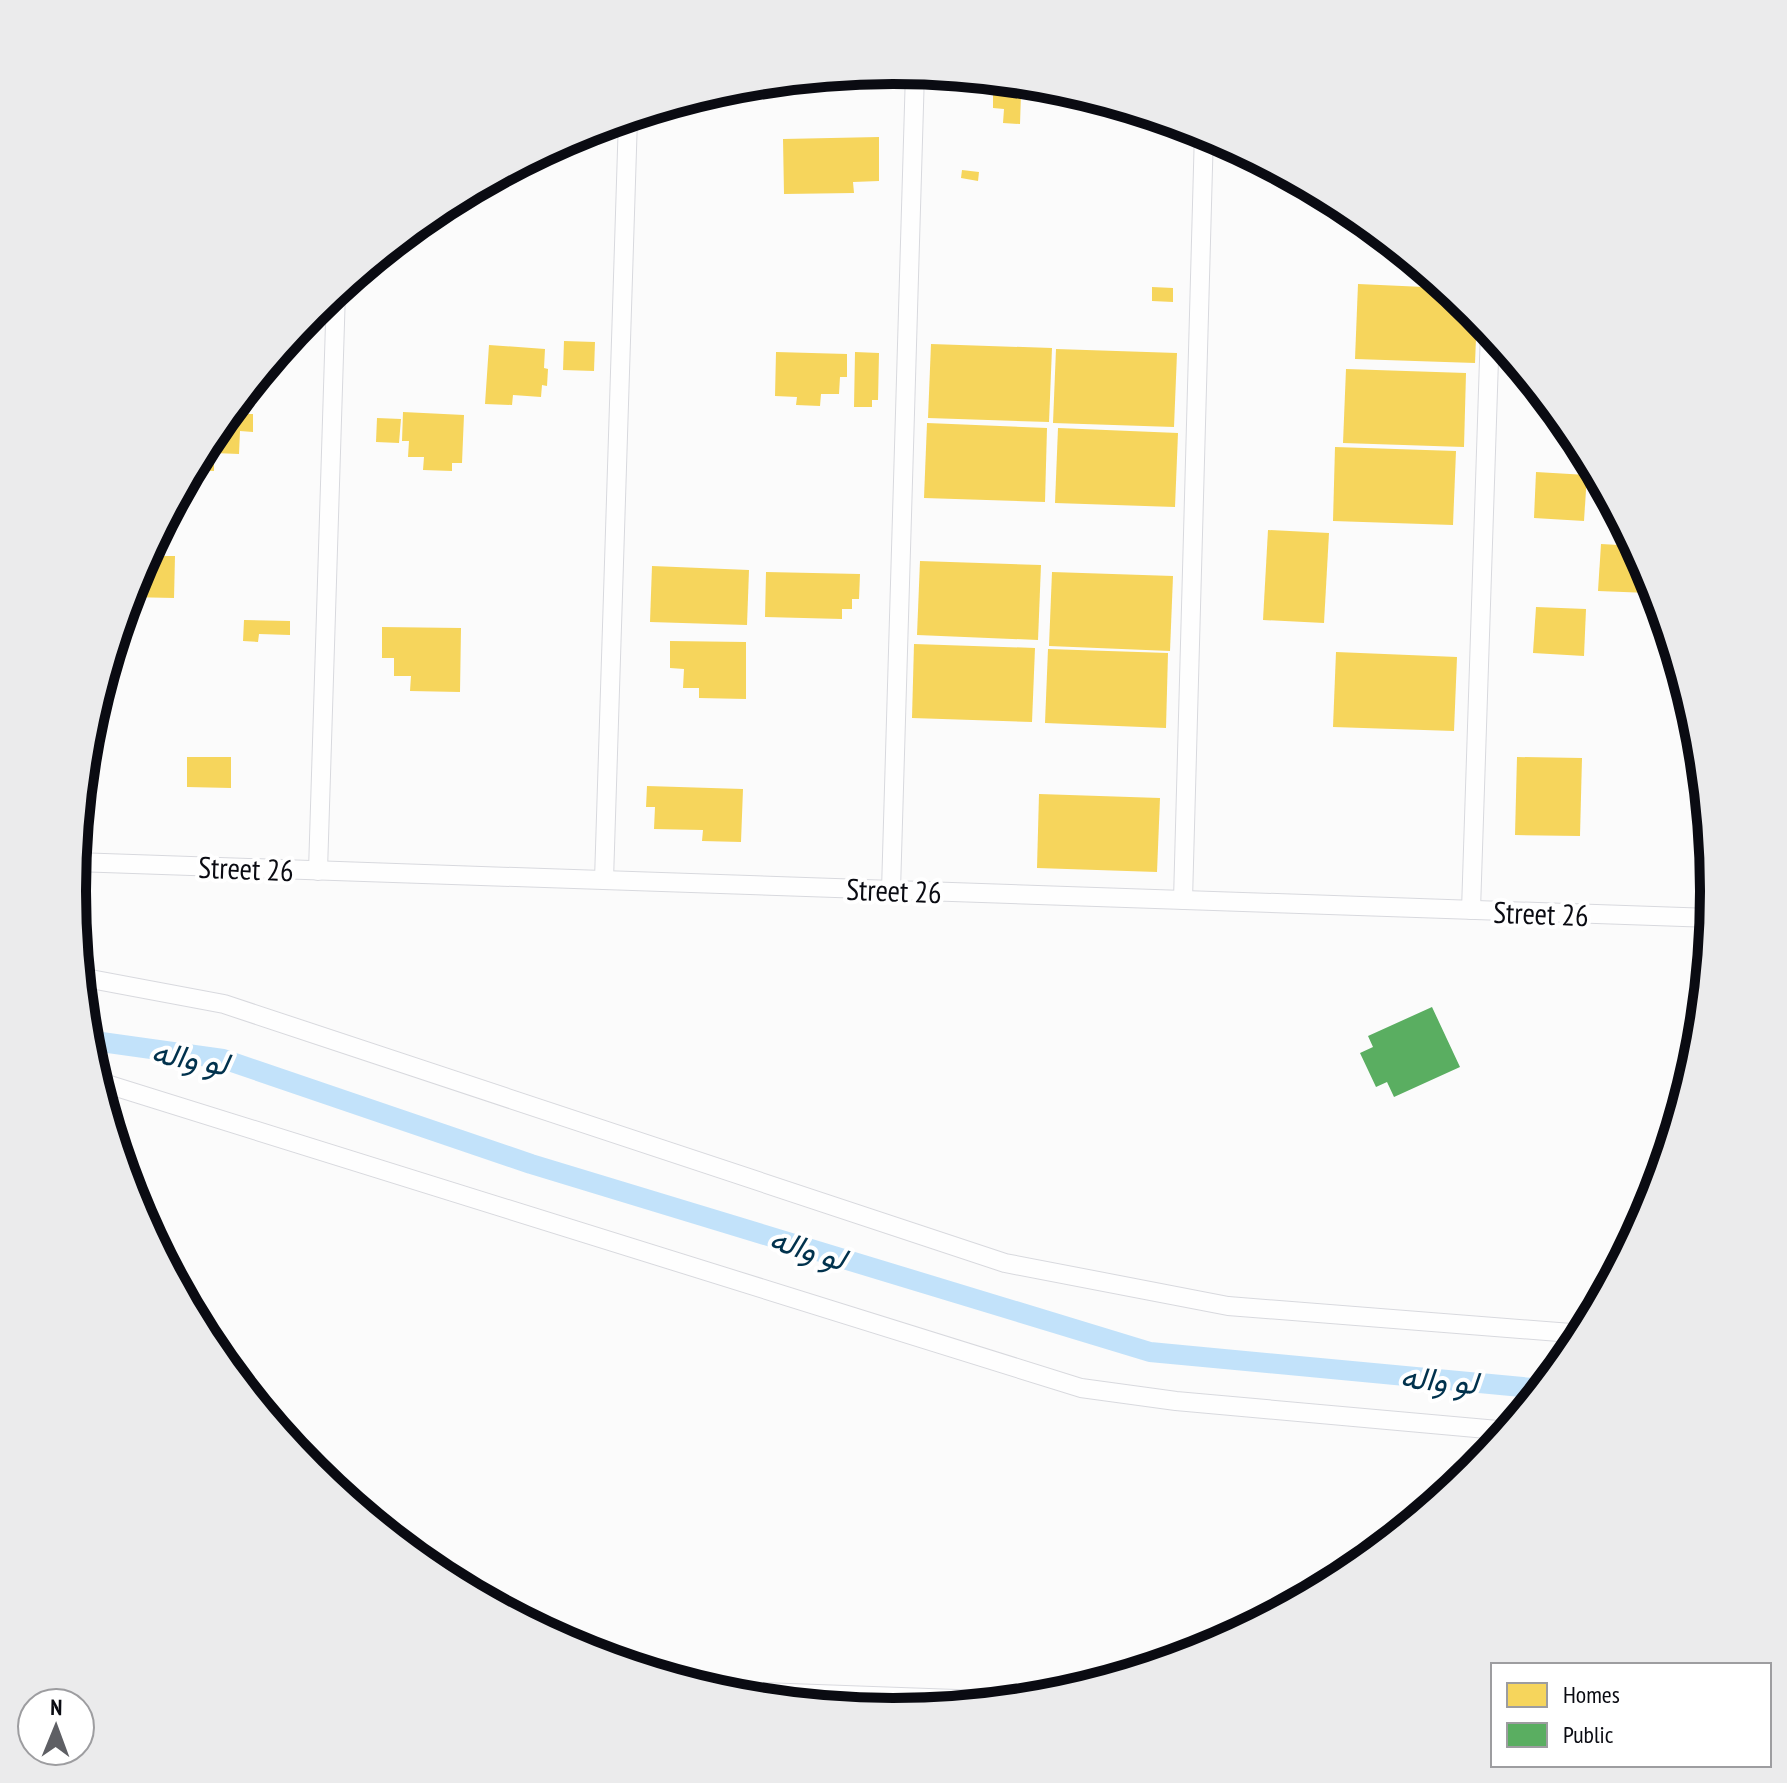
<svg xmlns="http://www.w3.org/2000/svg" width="1787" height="1783" font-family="'PT Sans Narrow',Vazirmatn,sans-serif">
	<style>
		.homes { fill: #f6d55c }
		.public { fill: #5aae61 }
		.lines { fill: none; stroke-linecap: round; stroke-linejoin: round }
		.canal { stroke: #c2e2fa; stroke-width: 20 }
		.minor-casing { stroke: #d8d9de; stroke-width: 20 }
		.minor { stroke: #fefefe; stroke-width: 18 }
		.labels { text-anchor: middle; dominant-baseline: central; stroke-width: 8; stroke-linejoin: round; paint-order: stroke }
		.street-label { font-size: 30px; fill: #0a0b12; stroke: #fff }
		.water-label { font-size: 32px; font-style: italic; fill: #01324d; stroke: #fff }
		.rim { fill: none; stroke: #0a0b12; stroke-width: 10 }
	</style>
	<rect width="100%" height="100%" fill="#fbfbfb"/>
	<g class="homes">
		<path d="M1006,81L1016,82V88H1020V82L1026,83V93H1021L1020,124L1003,123L1004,109L993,108V92L1006,93Z"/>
		<path d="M1027,83L1044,85V94L1027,93Z"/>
		<path d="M879,137V181L853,182L854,193L784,194L783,139Z"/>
		<path d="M962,170L979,172L978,181L961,178Z"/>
		<path d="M1358,284L1446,288L1477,314L1475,363L1355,359Z"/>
		<path d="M1152,287L1173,288V302L1152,301Z"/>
		<path d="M564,341L595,342L594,371L563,370Z"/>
		<path d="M931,344L1052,348L1049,422L928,418Z"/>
		<path d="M489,345L545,349L544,368L548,369L547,386L542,385L541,397L513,395L512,405L485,404Z"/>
		<path d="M1056,349L1177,353L1174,427L1053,423Z"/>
		<path d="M776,352L847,354V377H840L839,394H821L820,406L796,405L797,397L775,396Z"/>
		<path d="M855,352L879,353L878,400H872V407H854Z"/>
		<path d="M1346,369L1466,373L1464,447L1343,443Z"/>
		<path d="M403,412L464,415L462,463H452V471L423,470L424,457H408L409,441H402Z"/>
		<path d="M228,414H253V432L240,431L239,454L214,453V471L193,470L211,435Z"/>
		<path d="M377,418L401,419L399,443L376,442Z"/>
		<path d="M927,423L1047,428L1045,502L924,498Z"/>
		<path d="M1058,428L1178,433L1175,507L1055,503Z"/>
		<path d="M1335,447L1456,451L1453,525L1333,521Z"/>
		<path d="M1536,472L1587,475L1584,521L1534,518Z"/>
		<path d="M175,501V517H167L173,506Z"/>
		<path d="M1268,530L1329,533L1324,623L1263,620Z"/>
		<path d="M1601,544L1636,546L1650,572L1649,593L1598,591Z"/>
		<path d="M146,556H175L174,598L128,597L135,577Z"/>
		<path d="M920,561L1041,565L1038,640L917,635Z"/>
		<path d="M652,566L749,570L747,625L650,622Z"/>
		<path d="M766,572L860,574L859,599H852V609H842V619L765,617Z"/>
		<path d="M1052,572L1173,576L1170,651L1049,646Z"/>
		<path d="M1536,607L1586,609L1584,656L1533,653Z"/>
		<path d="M244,620L290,621V635L259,634L258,642L243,641Z"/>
		<path d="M382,627L461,628L460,692L410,691L411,676H394V658H382Z"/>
		<path d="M1667,627H1668L1676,654L1666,653Z"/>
		<path d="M670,641L746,642V699L699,698V688H683L684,669L670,668Z"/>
		<path d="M914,644L1035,648L1032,722L912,718Z"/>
		<path d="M1048,649L1168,653L1166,728L1045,723Z"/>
		<path d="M1336,652L1457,657L1454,731L1333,727Z"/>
		<path d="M1693,712L1699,732L1701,746L1691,745Z"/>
		<path d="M187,757H231V788L187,787Z"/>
		<path d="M1517,757L1582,758L1580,836L1515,835Z"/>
		<path d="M647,786L743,789L741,842L702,841L703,830L654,829L655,807H646Z"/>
		<path d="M1039,794L1160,798L1157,872L1037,868Z"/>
	</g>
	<path class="public" d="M1432,1007L1460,1067L1394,1097L1387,1082L1376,1087L1360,1053L1373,1047L1368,1036Z"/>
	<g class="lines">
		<path class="canal" d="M87,1040L223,1059L531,1164L1150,1352L1543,1389"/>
		<defs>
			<g id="minor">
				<path d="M75,862L1712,918"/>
				<path d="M318,871L336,291"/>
				<path d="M604,880L628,118"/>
				<path d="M891,890L915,72"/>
				<path d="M1183,900L1204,131"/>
				<path d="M1471,910L1490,329"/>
				<path d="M80,977L224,1004L1005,1263L1228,1306L1584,1334"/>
				<path d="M97,1081L1081,1388L1176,1401L1509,1431"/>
				<path d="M710,1690L1012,1701"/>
			</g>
		</defs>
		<use href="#minor" class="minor-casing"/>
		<use href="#minor" class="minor"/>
	</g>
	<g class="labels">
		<g class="street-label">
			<text transform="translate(246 868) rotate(2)">Street 26</text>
			<text transform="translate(894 890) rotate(2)">Street 26</text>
			<text transform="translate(1541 913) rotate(2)">Street 26</text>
		</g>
		<g class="water-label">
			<text transform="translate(190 1057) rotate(10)">لو واله</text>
			<text transform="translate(808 1248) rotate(17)">لو واله</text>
			<text transform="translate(1439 1379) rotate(5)">لو واله</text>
		</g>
	</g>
	<path d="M0 0H1787V1783H0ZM86 891a807 807 0 1 1 1614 0a807 807 0 1 1-1614 0Z" fill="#ebebec" fill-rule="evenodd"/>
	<path class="rim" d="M86 891a807 807 0 1 1 1614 0a807 807 0 1 1-1614 0Z"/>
	<rect x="1491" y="1663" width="280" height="104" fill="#ffffff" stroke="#9d9da0" stroke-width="2"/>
	<rect x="1507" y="1683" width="40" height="24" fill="#f6d55c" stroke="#9d9da0" stroke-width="2"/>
	<text x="1563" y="1703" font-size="24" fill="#0a0b12">Homes</text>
	<rect x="1507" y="1723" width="40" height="24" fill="#5aae61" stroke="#9d9da0" stroke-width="2"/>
	<text x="1563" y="1743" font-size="24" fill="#0a0b12">Public</text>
	<g transform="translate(56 1727) rotate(1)"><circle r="38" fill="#ffffff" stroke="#9d9da0" stroke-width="2"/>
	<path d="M0-6L14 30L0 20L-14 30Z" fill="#5e5f64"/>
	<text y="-12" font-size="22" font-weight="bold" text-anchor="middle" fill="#0a0b12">N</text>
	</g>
</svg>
